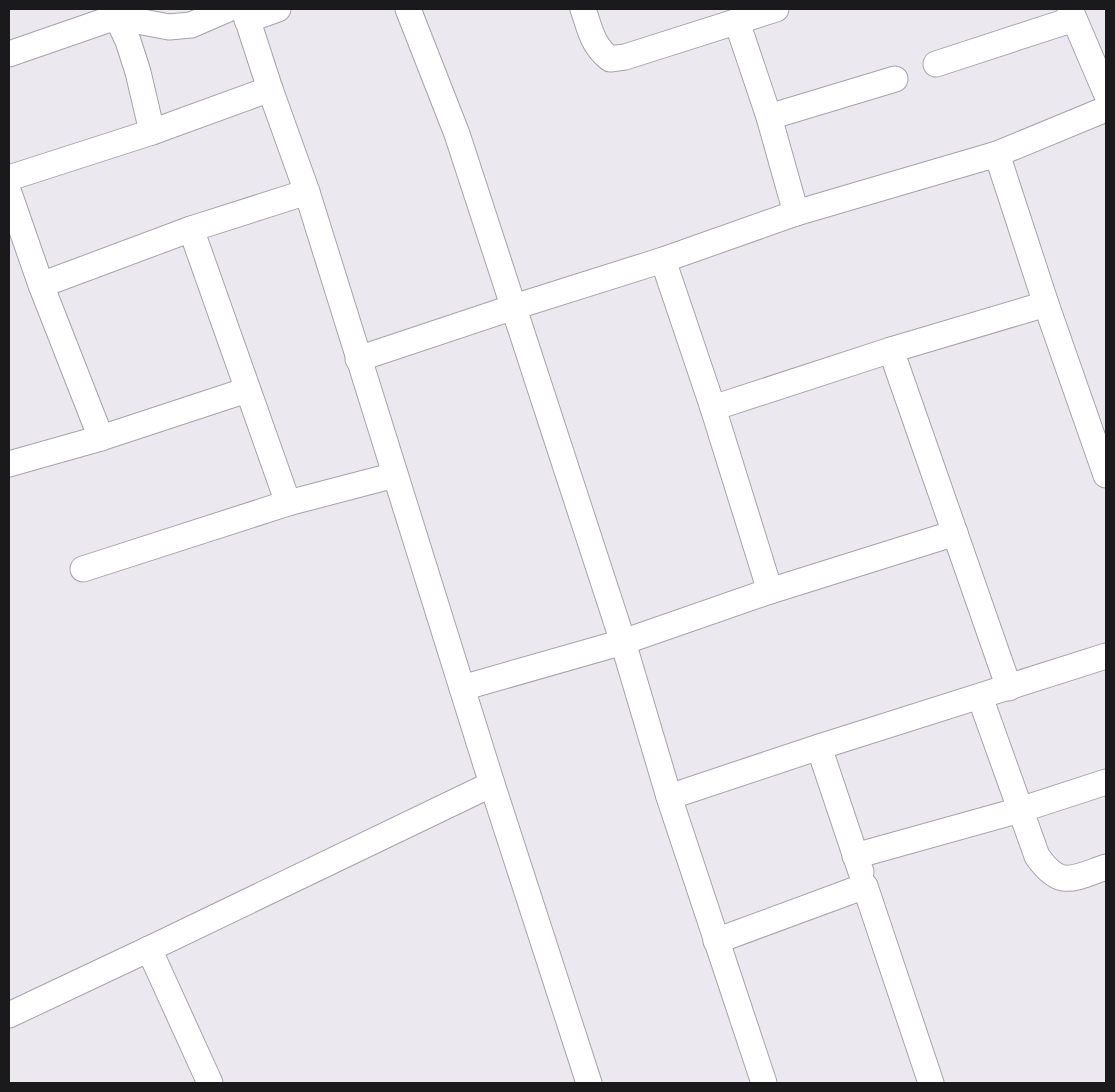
<svg xmlns="http://www.w3.org/2000/svg" width="1115" height="1092" font-family="Jost,sans-serif">
	<style>
		.lines { fill: none; stroke-linecap: round; stroke-linejoin: round }
		.street-casing { stroke: #a5a3a9; stroke-width: 27 }
		.street { stroke: #fff; stroke-width: 25 }
	</style>
	<rect width="100%" height="100%" fill="#ebe9ef"/>
	<g class="lines">
		<defs>
			<g id="street">
				<path d="M113,9L128,41L138,72L152,132"/>
				<path d="M244,9L270,89L307,192L492,784L589,1083"/>
				<path d="M408,9L457,134L623,642L669,797L764,1083"/>
				<path d="M583,9C590,29 592,45 610,59L625,57L776,9"/>
				<path d="M1070,9L1106,93"/>
				<path d="M247,20L278,9"/>
				<path d="M737,22L769,117L796,213"/>
				<path d="M9,54L116,17L169,27L191,25L228,9"/>
				<path d="M936,64L1074,19"/>
				<path d="M769,117L895,79"/>
				<path d="M997,154L1046,304L1106,475"/>
				<path d="M9,178L152,132L270,89"/>
				<path d="M9,193L41,285L101,438"/>
				<path d="M191,229L288,503"/>
				<path d="M663,260L713,408L770,591"/>
				<path d="M41,285L191,229L307,192"/>
				<path d="M891,350L1009,688"/>
				<path d="M358,359L514,307L663,260L796,213L997,154L1106,109"/>
				<path d="M713,408L891,350L1046,304"/>
				<path d="M9,464L101,438L247,390"/>
				<path d="M83,569L288,503L395,475"/>
				<path d="M462,688L623,642L770,591L955,533"/>
				<path d="M980,697L1037,856C1060,889 1072,879 1106,867"/>
				<path d="M819,747L861,872"/>
				<path d="M669,797L819,747L1106,656"/>
				<path d="M855,856L1020,810L1106,782"/>
				<path d="M716,941L865,886L931,1083"/>
				<path d="M149,949L210,1083"/>
				<path d="M9,1015L149,949L492,784"/>
			</g>
		</defs>
		<use href="#street" class="street-casing"/>
		<use href="#street" class="street"/>
	</g>
	<rect width="1115" height="1092" fill="none" stroke="#1a191b" stroke-width="20"/>
</svg>
